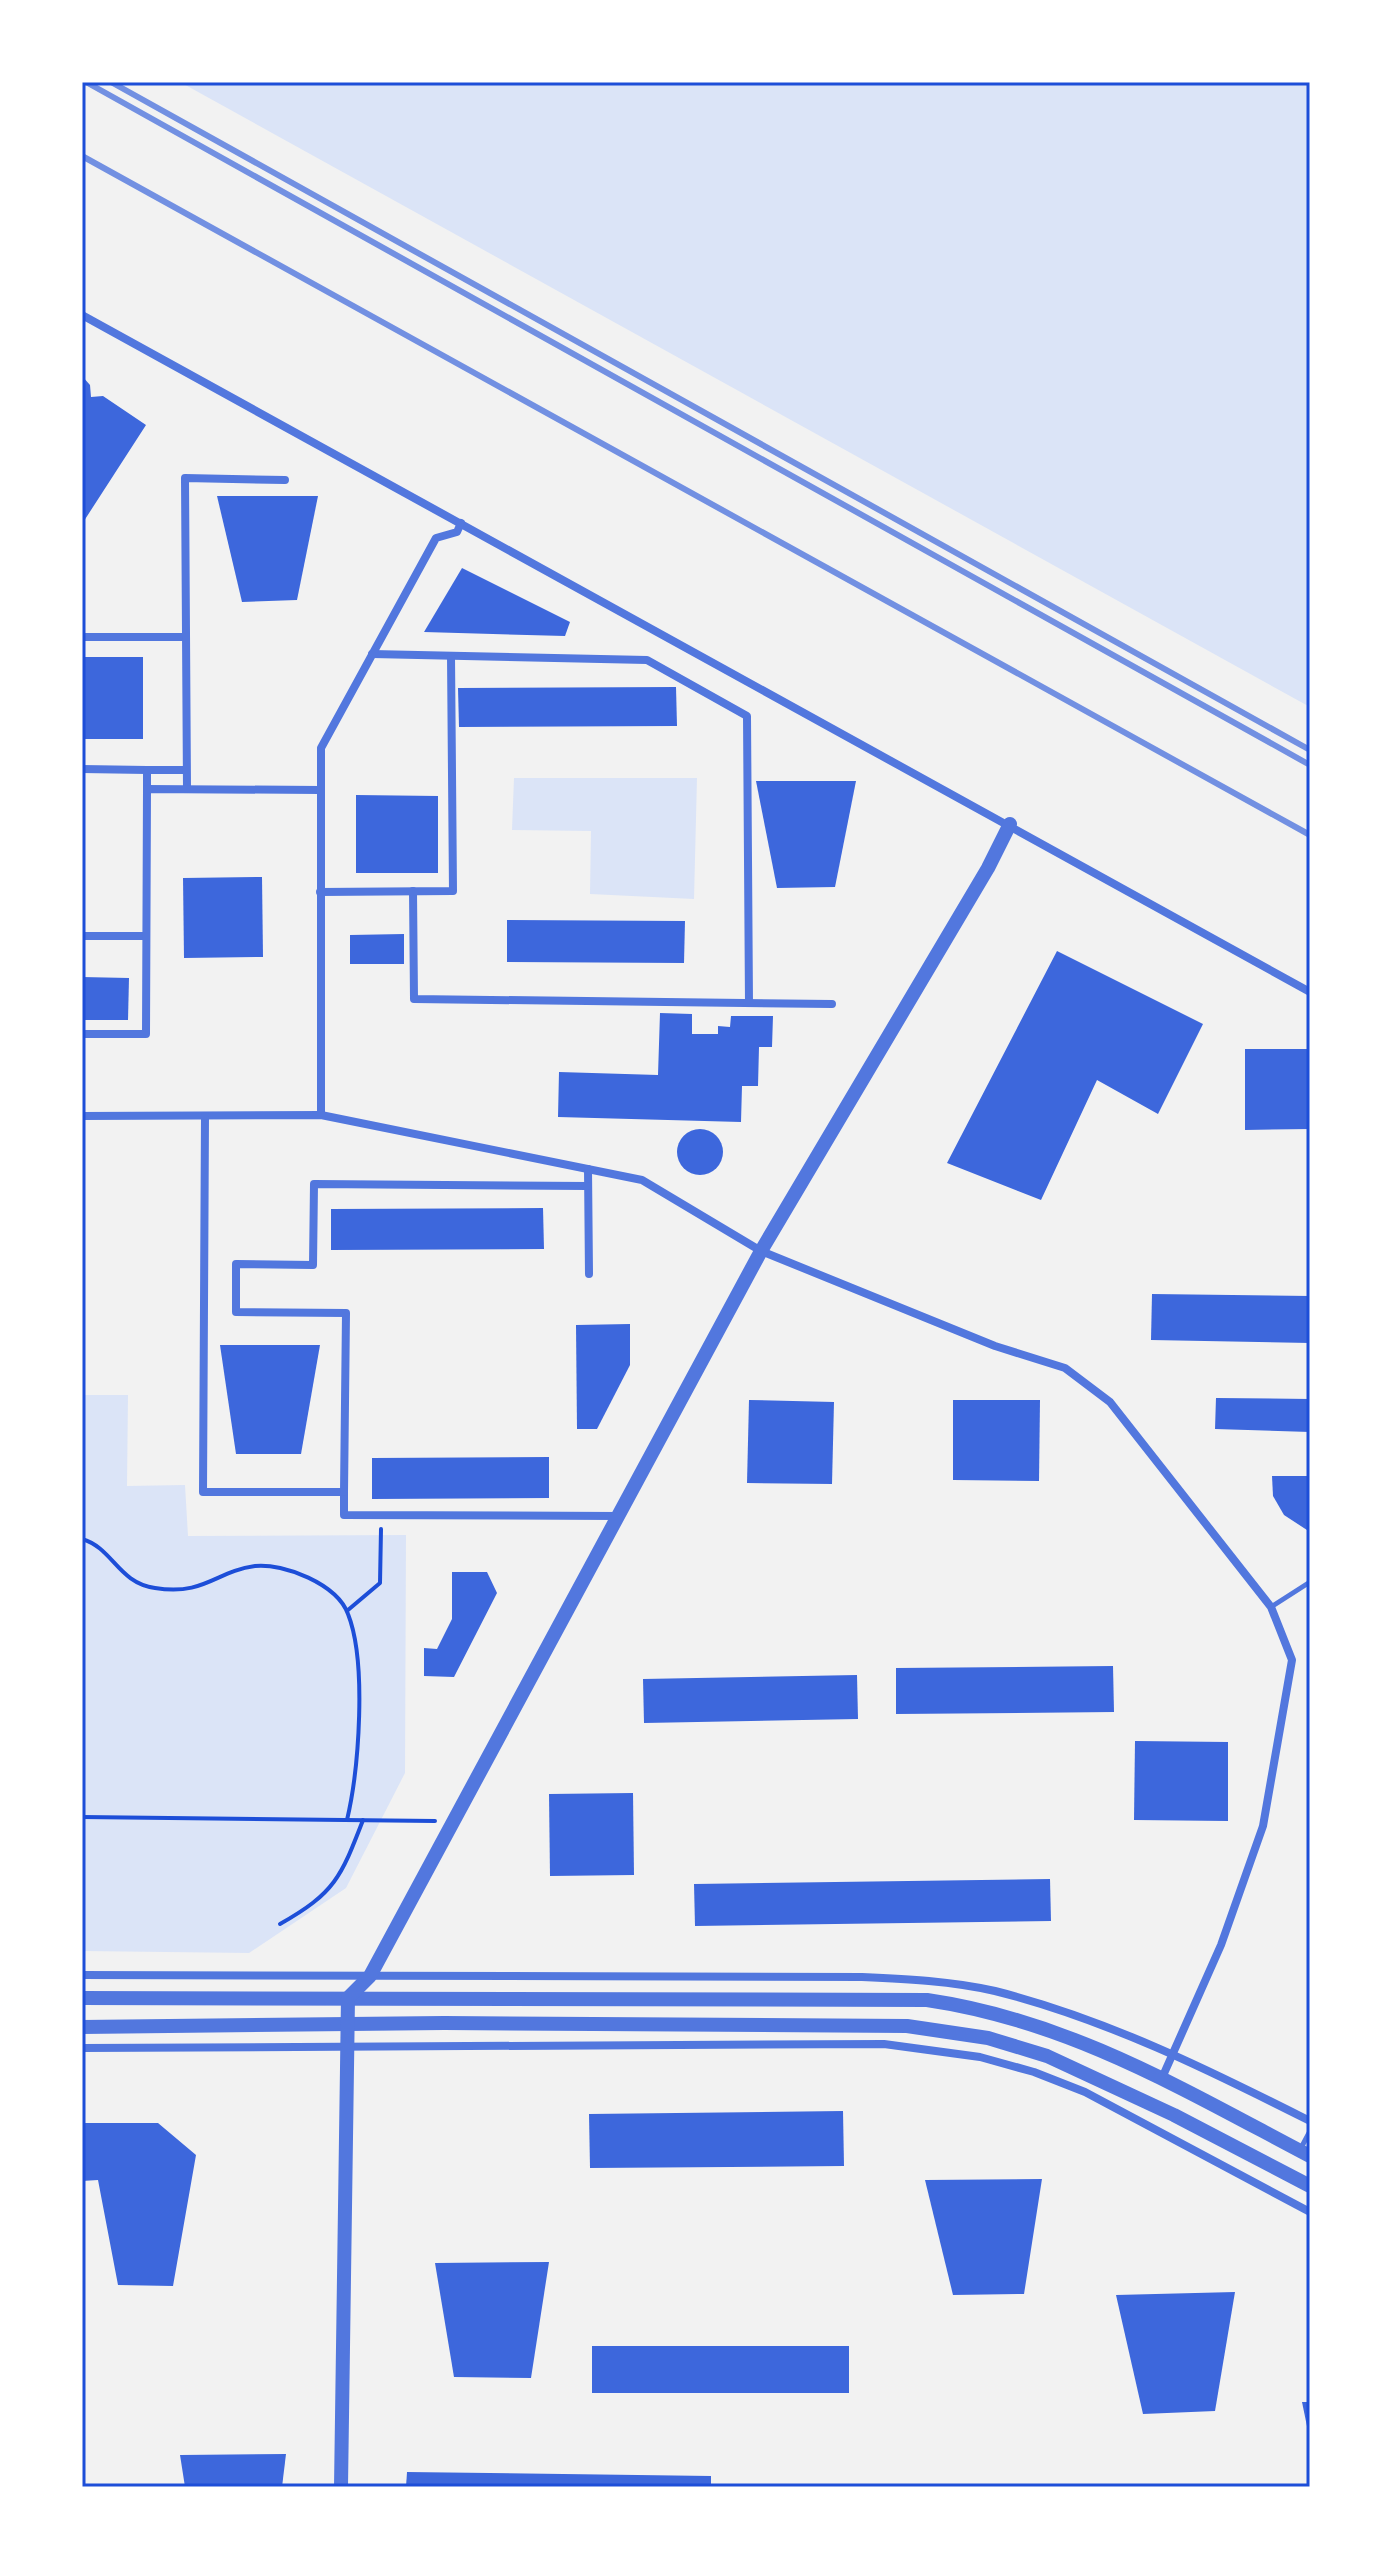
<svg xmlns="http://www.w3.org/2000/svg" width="1392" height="2569" font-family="'Open Sans',sans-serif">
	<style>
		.green { fill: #dbe4f7 }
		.building { fill: #3d67dc }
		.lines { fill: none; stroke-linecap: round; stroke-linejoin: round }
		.path { stroke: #1d4ed8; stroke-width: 4 }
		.service { stroke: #5277de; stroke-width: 5 }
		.minor { stroke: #5277de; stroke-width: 8 }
		.tertiary { stroke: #5277de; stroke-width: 14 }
		.rail { stroke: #7290e2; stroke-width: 6 }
		.neatline { fill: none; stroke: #1d4ed8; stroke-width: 3 }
	</style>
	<rect width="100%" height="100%" fill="#f2f2f2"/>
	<g class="green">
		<path d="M180,82H1310V707Z"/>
		<path d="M514,778H697L694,899L590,894L591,831L512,830Z"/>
		<path d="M82,1395H128L127,1486L185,1485L188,1536L406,1535L405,1773L346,1888L249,1953L82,1951Z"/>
	</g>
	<g class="building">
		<path d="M82,376L90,385L91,397L103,396L146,425L82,524Z"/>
		<path d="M217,496H318L297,600L242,602Z"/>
		<path d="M462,568L570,622L565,636L424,632Z"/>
		<rect x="82" y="657" width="61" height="82"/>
		<path d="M676,687L677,726L459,727L458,688Z"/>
		<path d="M756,781H856L835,887L777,888Z"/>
		<path d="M356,795L438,796V873H356Z"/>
		<path d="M262,877L263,957L184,958L183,878Z"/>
		<path d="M507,920L685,921L684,963L507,962Z"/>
		<path d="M404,934V964H350V935Z"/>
		<path d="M1057,951L1203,1024L1158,1114L1097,1080L1041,1200L947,1163Z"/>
		<path d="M82,977L129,978L128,1020H82Z"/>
		<path d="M660,1013L692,1014V1034H718V1026L730,1027L731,1016H773L772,1047H759L758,1086H742L741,1122L558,1117L559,1072L658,1075Z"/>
		<path d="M1245,1049H1310V1129L1245,1130Z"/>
		<circle cx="700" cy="1152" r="23"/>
		<path d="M543,1208L544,1249L331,1250V1209Z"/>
		<path d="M1152,1294L1310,1296V1343L1151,1340Z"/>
		<path d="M630,1324V1365L597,1429H577L576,1325Z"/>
		<path d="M220,1345H320L301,1454H236Z"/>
		<path d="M1216,1398L1310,1399V1432L1215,1429Z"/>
		<path d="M749,1400L834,1402L832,1484L747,1483Z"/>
		<path d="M953,1400H1040L1039,1481L953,1480Z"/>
		<path d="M549,1457V1498L372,1499V1458Z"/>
		<path d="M1272,1476H1310V1532L1284,1515L1273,1496Z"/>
		<path d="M452,1572H487L497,1593L454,1677L424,1676V1648L437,1649L452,1619Z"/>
		<path d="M1113,1666L1114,1712L896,1714V1668Z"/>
		<path d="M857,1675L858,1719L644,1723L643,1679Z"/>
		<path d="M1135,1741L1228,1742V1821L1134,1820Z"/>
		<path d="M633,1793L634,1875L550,1876L549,1794Z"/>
		<path d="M1050,1879L1051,1921L695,1926L694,1884Z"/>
		<path d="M843,2111L844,2166L590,2168L589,2114Z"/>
		<path d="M82,2123H158L196,2155L173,2286L118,2285L98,2180L82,2181Z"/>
		<path d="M1042,2179L1024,2294L953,2295L925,2180Z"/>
		<path d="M549,2262L531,2378L454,2377L435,2263Z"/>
		<path d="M1235,2292L1215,2411L1143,2414L1116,2295Z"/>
		<rect x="592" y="2346" width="257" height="47"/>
		<path d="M1302,2402H1310V2436H1309Z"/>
		<path d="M286,2454L282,2487H185L180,2455Z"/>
		<path d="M407,2472L711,2476V2487H406Z"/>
	</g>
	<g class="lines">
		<g class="path">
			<path d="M82,1539C113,1548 118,1583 155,1588C205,1596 216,1571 255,1566C284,1563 337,1584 348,1614C367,1662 359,1769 347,1820"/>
			<path d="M348,1610L380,1583L381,1529"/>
			<path d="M82,1817L435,1821"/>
			<path d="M280,1924C335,1893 341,1877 363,1820"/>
		</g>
		<g class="service">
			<path d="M1271,1607L1310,1582"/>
			<path d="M1301,2148L1310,2131"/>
		</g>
		<g class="minor">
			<path d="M82,315L1310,992"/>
			<path d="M82,637H184"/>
			<path d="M372,654L647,660L747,716L749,1003"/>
			<path d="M82,769L147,770"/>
			<path d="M147,789V770H186"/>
			<path d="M187,789L185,478L285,480"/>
			<path d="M413,891L414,999L832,1004"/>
			<path d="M320,892L453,891L451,656"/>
			<path d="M82,936H146"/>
			<path d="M82,1034H146L147,789L320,790"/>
			<path d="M321,1115V748L436,538L457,532L461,523"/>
			<path d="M82,1116L321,1115L642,1180L761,1251L995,1346L1065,1368L1110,1402L1271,1607L1292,1660L1263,1826L1221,1945L1162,2078"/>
			<path d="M205,1116L203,1492H344V1515L618,1516"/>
			<path d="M588,1169L589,1274"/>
			<path d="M344,1492L346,1313L236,1312V1264L313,1265L314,1184L588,1186"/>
			<path d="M82,1975L862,1977C907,1979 951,1981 995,1991C1106,2019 1209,2070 1310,2121"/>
			<path d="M82,2048L884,2044L980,2057L1034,2072L1085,2092L1310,2212"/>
		</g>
		<g class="tertiary">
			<path d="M82,1998L927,2000C1070,2021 1184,2090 1310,2156"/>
			<path d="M82,2027L444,2023L907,2026L988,2038L1047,2056L1174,2115L1310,2186"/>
			<path d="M341,2487L348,1998L370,1976L761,1251L988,868L1010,824"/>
		</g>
		<g class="rail">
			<path d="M86,82L1310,765"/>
			<path d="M111,82L1310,750"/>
			<path d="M82,156L1310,835"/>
		</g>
	</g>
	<rect width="1392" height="2569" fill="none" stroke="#ffffff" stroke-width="168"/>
	<rect x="84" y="84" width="1224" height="2401" class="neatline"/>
</svg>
